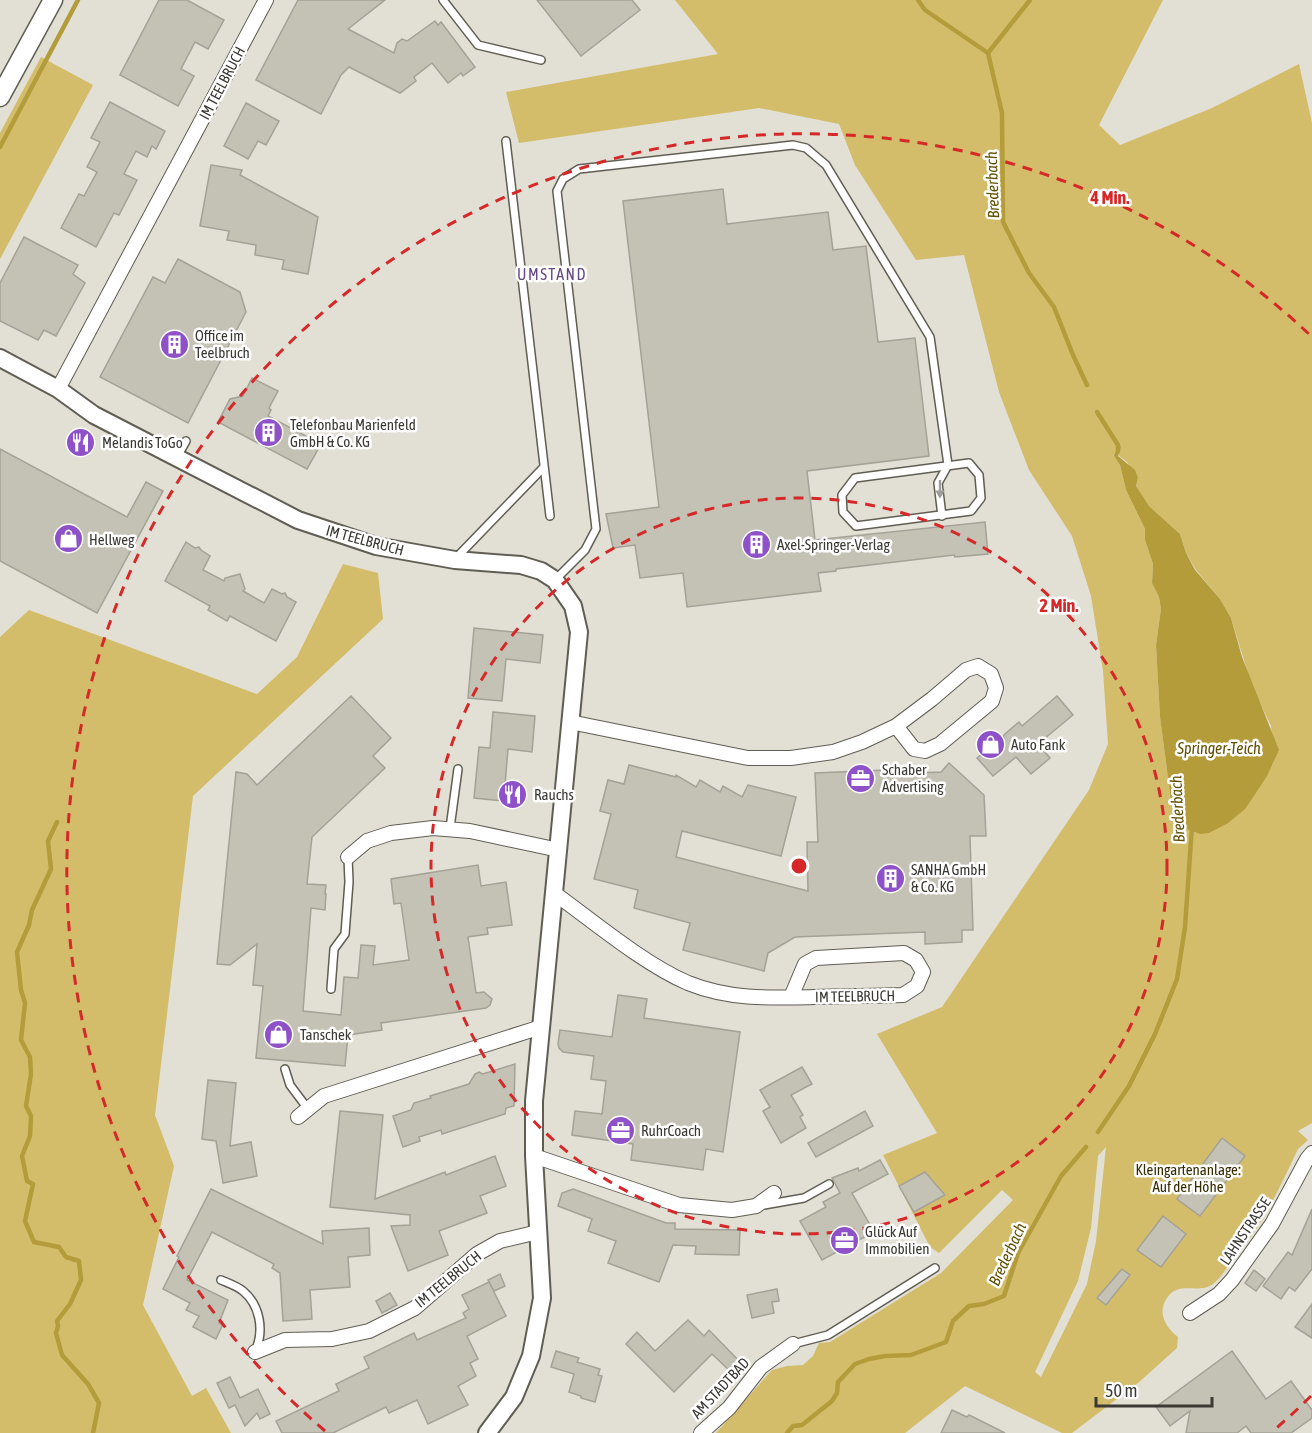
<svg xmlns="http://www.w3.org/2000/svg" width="1312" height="1433" font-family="'Asap Condensed',sans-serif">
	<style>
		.green { fill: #d3bd6a; fill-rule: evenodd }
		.water { fill: #b49c3b }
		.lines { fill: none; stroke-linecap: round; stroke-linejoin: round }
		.stream { stroke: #b49c3b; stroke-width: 4.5 }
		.building { fill: #c4c1b5; stroke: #a4a196; stroke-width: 1.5 }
		.service-casing { stroke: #605d53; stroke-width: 10 }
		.minor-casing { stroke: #605d53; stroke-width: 16 }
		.tertiary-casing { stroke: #605d53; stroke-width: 20 }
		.secondary-casing { stroke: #605d53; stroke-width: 21 }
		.service { stroke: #fff; stroke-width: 7 }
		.minor { stroke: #fff; stroke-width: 14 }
		.tertiary { stroke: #fff; stroke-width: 16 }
		.secondary { stroke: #fff; stroke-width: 18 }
		.oneway { fill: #9c9c9a }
		.ring { fill: none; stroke: #d62828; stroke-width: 3; stroke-dasharray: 10 8 }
		.labels { text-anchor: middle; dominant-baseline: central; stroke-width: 5; stroke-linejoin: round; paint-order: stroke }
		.street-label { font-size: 15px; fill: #3a3934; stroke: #fff }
		.poi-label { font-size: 15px; fill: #3a3934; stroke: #fff; text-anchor: start }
		.park-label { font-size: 15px; fill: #362c01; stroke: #fff }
		.water-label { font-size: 16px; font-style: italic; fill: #604f00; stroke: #fff }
		.neighbourhood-label { font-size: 16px; letter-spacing: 1.5px; fill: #654884; stroke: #fff }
		.centre { fill: #d62828; stroke: #fff; stroke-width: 3 }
		.ring-label { font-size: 18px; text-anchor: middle; font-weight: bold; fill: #d62828; stroke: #fff; stroke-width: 5; stroke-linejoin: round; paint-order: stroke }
	</style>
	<rect width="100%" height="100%" fill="#e2dfd4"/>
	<g class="green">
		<path d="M675,0H1163L1099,125L1120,145L1212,108L1299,64L1312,123V1123L1298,1131L1308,1140L1298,1149C1287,1172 1276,1196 1263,1219C1254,1233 1243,1246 1233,1259C1227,1267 1221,1278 1213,1284C1198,1295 1179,1280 1167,1298C1157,1312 1165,1327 1178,1337L1177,1348L1138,1383L1072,1433H1062L965,1386L905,1433H716L772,1370L787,1366L803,1365L813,1356L819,1343L830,1342L941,1273L1013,1200L1002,1190L939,1253L930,1247L883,1155L937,1133L877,1034L942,1007L1089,790L1108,744L1103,671L1091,596L1072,536L1029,470L999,392L964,255L916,260L855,165L839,124L759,108L519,143L506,92L718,54ZM1121,447L1118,455L1127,462L1138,478L1136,486L1140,494L1149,506L1180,534L1186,553L1196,570L1220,599L1231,618L1252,686L1271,726L1274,761L1256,793L1172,808L1160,717L1156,645L1161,609L1159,597L1152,583L1153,564L1145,540V529L1126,490L1120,465L1114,456ZM1106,1147L1096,1241L1087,1284L1041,1377L1035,1372L1078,1281L1091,1228L1098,1156Z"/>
		<path d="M41,57L93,85L0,259V133Z"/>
		<path d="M343,564L378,573L383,619L193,796L155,1115L174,1166L143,1305L192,1396L206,1388L231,1433H0V637L29,610L257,694L297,657Z"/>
	</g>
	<path class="water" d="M1118,445L1121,447L1118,456L1135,470L1138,478L1136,486L1149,506L1180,534L1186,553L1195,570L1220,599L1231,618L1242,657L1279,750L1267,776L1256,793L1245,809L1228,823L1209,833L1200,834L1187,829L1179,823L1172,808L1160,717L1156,645L1161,609L1159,597L1152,583L1153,564L1145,540V529L1126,490L1120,465L1114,456Z"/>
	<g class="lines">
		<g class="stream">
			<path d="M918,0L925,10L988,53L1002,113L1003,222L1029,273L1054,307L1073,355L1087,385"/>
			<path d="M988,53L1030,0"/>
			<path d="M0,147L78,0"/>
			<path d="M1097,412L1118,445V451"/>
			<path d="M57,822L48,841L51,869L32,910L29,925L17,952L21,990L25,1003L21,1040L30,1057L31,1074L26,1106L31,1116L30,1136L22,1156L27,1181L33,1184L25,1221L34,1242L59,1247L66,1257L79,1261L81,1280L70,1304L57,1321L58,1326L56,1333L62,1355L88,1384L99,1403L93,1433"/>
			<path d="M1098,1132L1129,1086L1155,1034L1177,979L1185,927L1192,826"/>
			<path d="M787,1433L793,1426L802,1425L832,1401L837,1393L838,1382L855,1364L869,1359L885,1356L911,1355L946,1342L953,1321L969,1306L984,1304L1004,1296L1018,1253L1061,1176L1086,1147"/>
		</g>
	</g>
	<g class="building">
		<path d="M159,0H187L224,20L208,49L195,42L181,69L194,76L178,106L120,75Z"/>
		<path d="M298,0H385L348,29L394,53L397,43L402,39L407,41L435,21L438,25L441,22L475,67L463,76L461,73L448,83L432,63L414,77L416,81L400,93L349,67L341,75L321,114L256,80Z"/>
		<path d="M537,0H632L640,10L581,56Z"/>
		<path d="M110,102L165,131L156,149L152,146L147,157L136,151L124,174L137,180L119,215L114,213L96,247L61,228L79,194L84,196L97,172L87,167L100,142L91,138Z"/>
		<path d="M246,103L279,121L266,145L258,141L248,159L224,146Z"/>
		<path d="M211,165L242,170L240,175L318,217L308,274L282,269L284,260L255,255L256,245L227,240L229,231L200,226Z"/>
		<path d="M723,189L727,224L828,212L833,250L866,246L878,342L915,338L929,456L807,471L815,540L985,522L988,554L955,557L954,555L836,569V571L818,573L821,591L687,607L683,573L640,578L635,545L613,548L606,514L659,507L623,201Z"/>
		<path d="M24,237L78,265L73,274L85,283L56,336L44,330L38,340L0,321V283Z"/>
		<path d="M178,259L240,292L246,312L188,423L100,377L153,277L165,283Z"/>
		<path d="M252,378L278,391L269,408L271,410L268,416L321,444L307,469L218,422L230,399L243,396Z"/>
		<path d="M0,449L127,517L146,482L163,491L97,613L0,561Z"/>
		<path d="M186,542L195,548L199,547L201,550L210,556L203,570L224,581L225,578L240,574L245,589L243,591L264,603L272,589L282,594L285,593L287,597L296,602L276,641L230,616L227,621L208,610L210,606L165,581Z"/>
		<path d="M474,628L543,635L540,663L506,659L502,701L468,698Z"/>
		<path d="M351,696L391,738L373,756L385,768L312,837L307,884L326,885L325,894H326L325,910L311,908L303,1011L341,1015L344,977L358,978L361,945L375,946L373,965L409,960L401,903L394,904L391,879L478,865L481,886L506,882L512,925L487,928L488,934L468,937L476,993L484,992L492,999L490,1005L486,1008L381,1023L382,1030L348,1035L345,1066L256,1058L263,986L253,985L257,944L230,965L217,964L236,772L247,774L257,785Z"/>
		<path d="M1057,696L1073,715L1038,744L1050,758L1031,774L1016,757L993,776L977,758L997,741L1003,742L1004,735L1019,722L1022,726Z"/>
		<path d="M493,712L535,716L532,752L508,749L505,785L523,787L522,803L474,798L479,747L490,748Z"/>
		<path d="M949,763L984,795L986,836H970L973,930H962V942L925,944V932L795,937L768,953L764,971L683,950L690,923L634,908L638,890L594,879L611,814L600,811L608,780L624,784L629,765L676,777V775L696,787L700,780L720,792L723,786L742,797L748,785L796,797L781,856L682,831L676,857L808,891L807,842H818L815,773L886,770L887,774L941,772Z"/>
		<path d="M618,995L647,999L644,1018L740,1032L723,1152L706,1149L703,1170L631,1160L633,1144L572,1135L575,1111L602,1114L606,1081L591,1079L594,1056L563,1052L559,1048L558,1044L560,1030L612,1037Z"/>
		<path d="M515,1064L514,1106L506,1108L505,1114L442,1134L441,1130L419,1137L420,1141L403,1147L393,1116L411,1110L414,1103L431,1098L430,1096L469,1084L475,1074L479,1072L483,1074Z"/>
		<path d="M802,1067L812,1084L791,1095L803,1115L800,1117L806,1128L781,1143L763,1111L770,1107L760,1090Z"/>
		<path d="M208,1080L236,1083L230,1146L251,1142L257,1176L223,1183L216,1141L202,1139Z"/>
		<path d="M340,1111L383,1115L375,1199L445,1172L446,1175L495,1156L506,1186L480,1196L487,1213L439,1231L448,1255L408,1271L391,1226L410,1225V1215L330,1207Z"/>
		<path d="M865,1111L873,1126L816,1157L808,1143Z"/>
		<path d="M1222,1138L1245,1156L1200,1216L1177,1199Z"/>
		<path d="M880,1160L888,1174L852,1193L874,1232L822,1260L800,1221L826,1207L823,1202L840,1193L832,1178L858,1168L859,1171Z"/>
		<path d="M925,1172L945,1195L914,1212L899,1186Z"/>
		<path d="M211,1189L323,1244L322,1231L369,1228L370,1255L348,1257L350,1287L310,1290L312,1319L283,1321L280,1273L272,1268L274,1264L212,1232L187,1280L228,1300L219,1323L223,1324L216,1339L193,1327L199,1316L186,1310L190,1303L163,1289L179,1257L177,1256Z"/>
		<path d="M573,1189L666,1223H675V1229L740,1230L739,1255L695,1254L696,1246L673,1245L659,1282L608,1263L616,1241L588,1231L592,1219L558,1206L562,1193Z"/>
		<path d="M1312,1209V1269L1295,1291L1289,1287L1281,1299L1263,1286L1288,1252L1292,1255Z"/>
		<path d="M1163,1216L1186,1234L1161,1267L1137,1250Z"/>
		<path d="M1122,1269L1130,1275L1106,1305L1097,1298Z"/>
		<path d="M1254,1270L1265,1279L1256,1291L1245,1283Z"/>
		<path d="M500,1274L505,1286L494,1291L488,1280Z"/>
		<path d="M489,1282L506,1316L467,1336L478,1359L470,1363L476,1376L458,1386L468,1405L428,1424L417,1400L389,1413L386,1407L333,1433H282L276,1421L339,1391L336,1384L369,1368L364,1357L414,1333L417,1340L466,1318L463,1313L469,1309L462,1295Z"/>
		<path d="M777,1289L779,1301L772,1302L774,1313L752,1318L747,1295Z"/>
		<path d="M390,1293L397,1305L382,1313L376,1301Z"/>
		<path d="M1312,1304V1338L1295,1327Z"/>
		<path d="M688,1320L704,1336L709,1330L742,1364L732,1373L712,1354L674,1392L626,1344L637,1332L655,1351Z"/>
		<path d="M556,1351L579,1358L577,1362L600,1369L598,1375L602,1376L595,1402L581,1398V1396L569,1392L574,1374L551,1367Z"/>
		<path d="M1232,1351L1266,1399L1291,1381L1312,1410V1418L1291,1433H1251L1246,1426L1237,1433H1186L1190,1411L1170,1426L1156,1407Z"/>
		<path d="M230,1377L240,1398L258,1389L270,1414L260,1419L257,1413L245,1426L235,1405L229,1408L217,1383Z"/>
		<path d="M952,1410L967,1417L969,1415L1005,1433H941Z"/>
	</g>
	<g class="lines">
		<defs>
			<g id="service">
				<path d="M443,0L478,45L541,60"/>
				<path d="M506,141L550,516"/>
				<path d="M177,457L186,441"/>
				<path d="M969,463L979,475L981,498L971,511L856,526L843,512L842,495L855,478Z"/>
				<path d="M456,558L543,468"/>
				<path d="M555,580L585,550L596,529L557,191L563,179L579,169L793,145L806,148L826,165L930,337L948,465L938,483L942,516"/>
				<path d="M450,828L458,769"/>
				<path d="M331,989L334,949L345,934L349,882L348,857"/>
				<path d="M285,1069L290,1085L308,1109"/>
				<path d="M764,1205L804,1198L829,1184"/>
				<path d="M221,1280C228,1283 237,1286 243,1291C260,1305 264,1330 256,1349"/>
				<path d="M793,1344L828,1335L935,1268"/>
			</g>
			<g id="minor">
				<path d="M58,389L266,0"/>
				<path d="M570,722L748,758H791L833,752L862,742L896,726L932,699L966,670L978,666L991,674L996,688L992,701L940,744L925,751L914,749L896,726"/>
				<path d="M348,857L367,841L391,833L433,828L470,831L559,850"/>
				<path d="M554,893C594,922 644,964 688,983C730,1000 772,998 815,997C844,996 874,996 903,995L917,986L923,972L916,960L904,953L816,958L805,964L791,997"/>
				<path d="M298,1117L324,1096L541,1027"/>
				<path d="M534,1156L679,1205L732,1210L756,1206L774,1193"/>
				<path d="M1190,1313L1219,1294L1232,1280L1272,1224L1307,1159L1312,1153"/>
				<path d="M255,1352L285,1340L332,1339L369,1331L415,1308L477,1254L500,1241L538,1232"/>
				<path d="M701,1433L729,1408L761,1367L793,1344"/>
			</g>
			<path id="tertiary" d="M0,358L58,389L94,415L298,520L376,546L455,560L521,565L541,571L555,580L573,606L579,632L534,1101V1156L542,1298L531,1356L514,1397L487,1433"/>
			<path id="secondary" d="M0,97L53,0"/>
		</defs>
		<use href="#service" class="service-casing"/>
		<use href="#minor" class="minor-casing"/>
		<use href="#tertiary" class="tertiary-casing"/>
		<use href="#secondary" class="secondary-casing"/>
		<use href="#service" class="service"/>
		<use href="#minor" class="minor"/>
		<use href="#tertiary" class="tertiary"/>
		<use href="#secondary" class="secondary"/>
	</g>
	<defs><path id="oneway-solid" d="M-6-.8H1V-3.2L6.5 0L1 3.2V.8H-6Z" transform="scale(1.5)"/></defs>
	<use class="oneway" href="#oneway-solid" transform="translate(940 489) rotate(90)"/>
	<g class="ring">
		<circle cx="799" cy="866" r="368"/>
		<path d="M1311 1396A737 737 0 0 1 1273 1431M325 1431A737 737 0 1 1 1311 336"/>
	</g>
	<defs>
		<symbol id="building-disc" viewBox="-11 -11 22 22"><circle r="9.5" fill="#8e51c7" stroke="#fff"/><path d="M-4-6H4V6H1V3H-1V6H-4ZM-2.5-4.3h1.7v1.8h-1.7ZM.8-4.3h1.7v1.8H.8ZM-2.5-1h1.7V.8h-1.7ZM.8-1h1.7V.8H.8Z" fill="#fff"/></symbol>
		<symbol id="restaurant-disc" viewBox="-11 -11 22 22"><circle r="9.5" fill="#8e51c7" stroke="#fff"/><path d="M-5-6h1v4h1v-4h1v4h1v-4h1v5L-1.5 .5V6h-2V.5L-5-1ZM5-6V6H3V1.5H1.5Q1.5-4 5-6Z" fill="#fff"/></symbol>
		<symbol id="shop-disc" viewBox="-11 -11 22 22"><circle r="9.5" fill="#8e51c7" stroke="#fff"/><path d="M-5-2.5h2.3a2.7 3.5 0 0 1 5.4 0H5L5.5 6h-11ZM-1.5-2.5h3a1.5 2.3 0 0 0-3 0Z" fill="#fff"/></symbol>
		<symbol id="office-disc" viewBox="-11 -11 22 22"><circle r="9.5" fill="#8e51c7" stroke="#fff"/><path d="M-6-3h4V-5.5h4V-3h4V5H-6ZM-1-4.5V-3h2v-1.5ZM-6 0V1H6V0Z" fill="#fff"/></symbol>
	</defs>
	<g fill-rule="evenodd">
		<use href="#building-disc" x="158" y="328" width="33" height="33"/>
		<use href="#building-disc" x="252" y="416" width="33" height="33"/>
		<use href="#restaurant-disc" x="64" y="426" width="33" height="33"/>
		<use href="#shop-disc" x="52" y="522" width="33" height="33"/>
		<use href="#building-disc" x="740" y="528" width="33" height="33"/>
		<use href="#shop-disc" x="974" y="728" width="33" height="33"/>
		<use href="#office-disc" x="844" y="762" width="33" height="33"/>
		<use href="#restaurant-disc" x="496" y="778" width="33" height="33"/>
		<use href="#building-disc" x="874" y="862" width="33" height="33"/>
		<use href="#shop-disc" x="262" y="1018" width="33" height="33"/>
		<use href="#office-disc" x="604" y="1114" width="33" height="33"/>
		<use href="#office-disc" x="828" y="1224" width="33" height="33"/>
	</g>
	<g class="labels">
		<g class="street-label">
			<text transform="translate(222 83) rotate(-62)">IM TEELBRUCH</text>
			<text transform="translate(365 540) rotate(15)">IM TEELBRUCH</text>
			<text transform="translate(855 996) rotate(-1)">IM TEELBRUCH</text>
			<text transform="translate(1245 1231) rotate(-56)">LAHNSTRASSE</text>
			<text transform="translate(448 1279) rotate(-39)">IM TEELBRUCH</text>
			<text transform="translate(720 1388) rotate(-47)">AM STADTBAD</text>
		</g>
		<g class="poi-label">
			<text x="195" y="335">Office im<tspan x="195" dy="17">Teelbruch</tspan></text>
			<text x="290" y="424">Telefonbau Marienfeld<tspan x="290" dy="17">GmbH &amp; Co. KG</tspan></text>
			<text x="102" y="442">Melandis ToGo</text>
			<text x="89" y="539">Hellweg</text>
			<text x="777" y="544">Axel-Springer-Verlag</text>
			<text x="1011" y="744">Auto Fank</text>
			<text x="882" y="769">Schaber<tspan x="882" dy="17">Advertising</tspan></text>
			<text x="534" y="794">Rauchs</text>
			<text x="911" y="869">SANHA GmbH<tspan x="911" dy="17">&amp; Co. KG</tspan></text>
			<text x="300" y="1034">Tanschek</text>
			<text x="641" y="1130">RuhrCoach</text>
			<text x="865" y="1231">Glück Auf<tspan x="865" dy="17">Immobilien</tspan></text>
		</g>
		<g class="park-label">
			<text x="1188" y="1169">Kleingartenanlage:<tspan x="1188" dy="17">Auf der Höhe</tspan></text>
		</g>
		<g class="water-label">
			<text transform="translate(992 185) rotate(-92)">Brederbach</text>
			<text x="1219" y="748">Springer-Teich</text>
			<text transform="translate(1177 809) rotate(-93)">Brederbach</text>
			<text transform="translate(1007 1254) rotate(-65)">Brederbach</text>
		</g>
		<g class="neighbourhood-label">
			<text x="552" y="274">UMSTAND</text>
		</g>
	</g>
	<circle cx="799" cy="866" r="9" class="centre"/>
	<g class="ring-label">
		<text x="1110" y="204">4 Min.</text>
		<text x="1059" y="612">2 Min.</text>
	</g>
	<path d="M1096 1397v9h116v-9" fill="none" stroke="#3a3934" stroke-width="3"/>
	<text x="1105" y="1397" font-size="18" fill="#3a3934" stroke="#ffffff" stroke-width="4.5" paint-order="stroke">50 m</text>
</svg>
